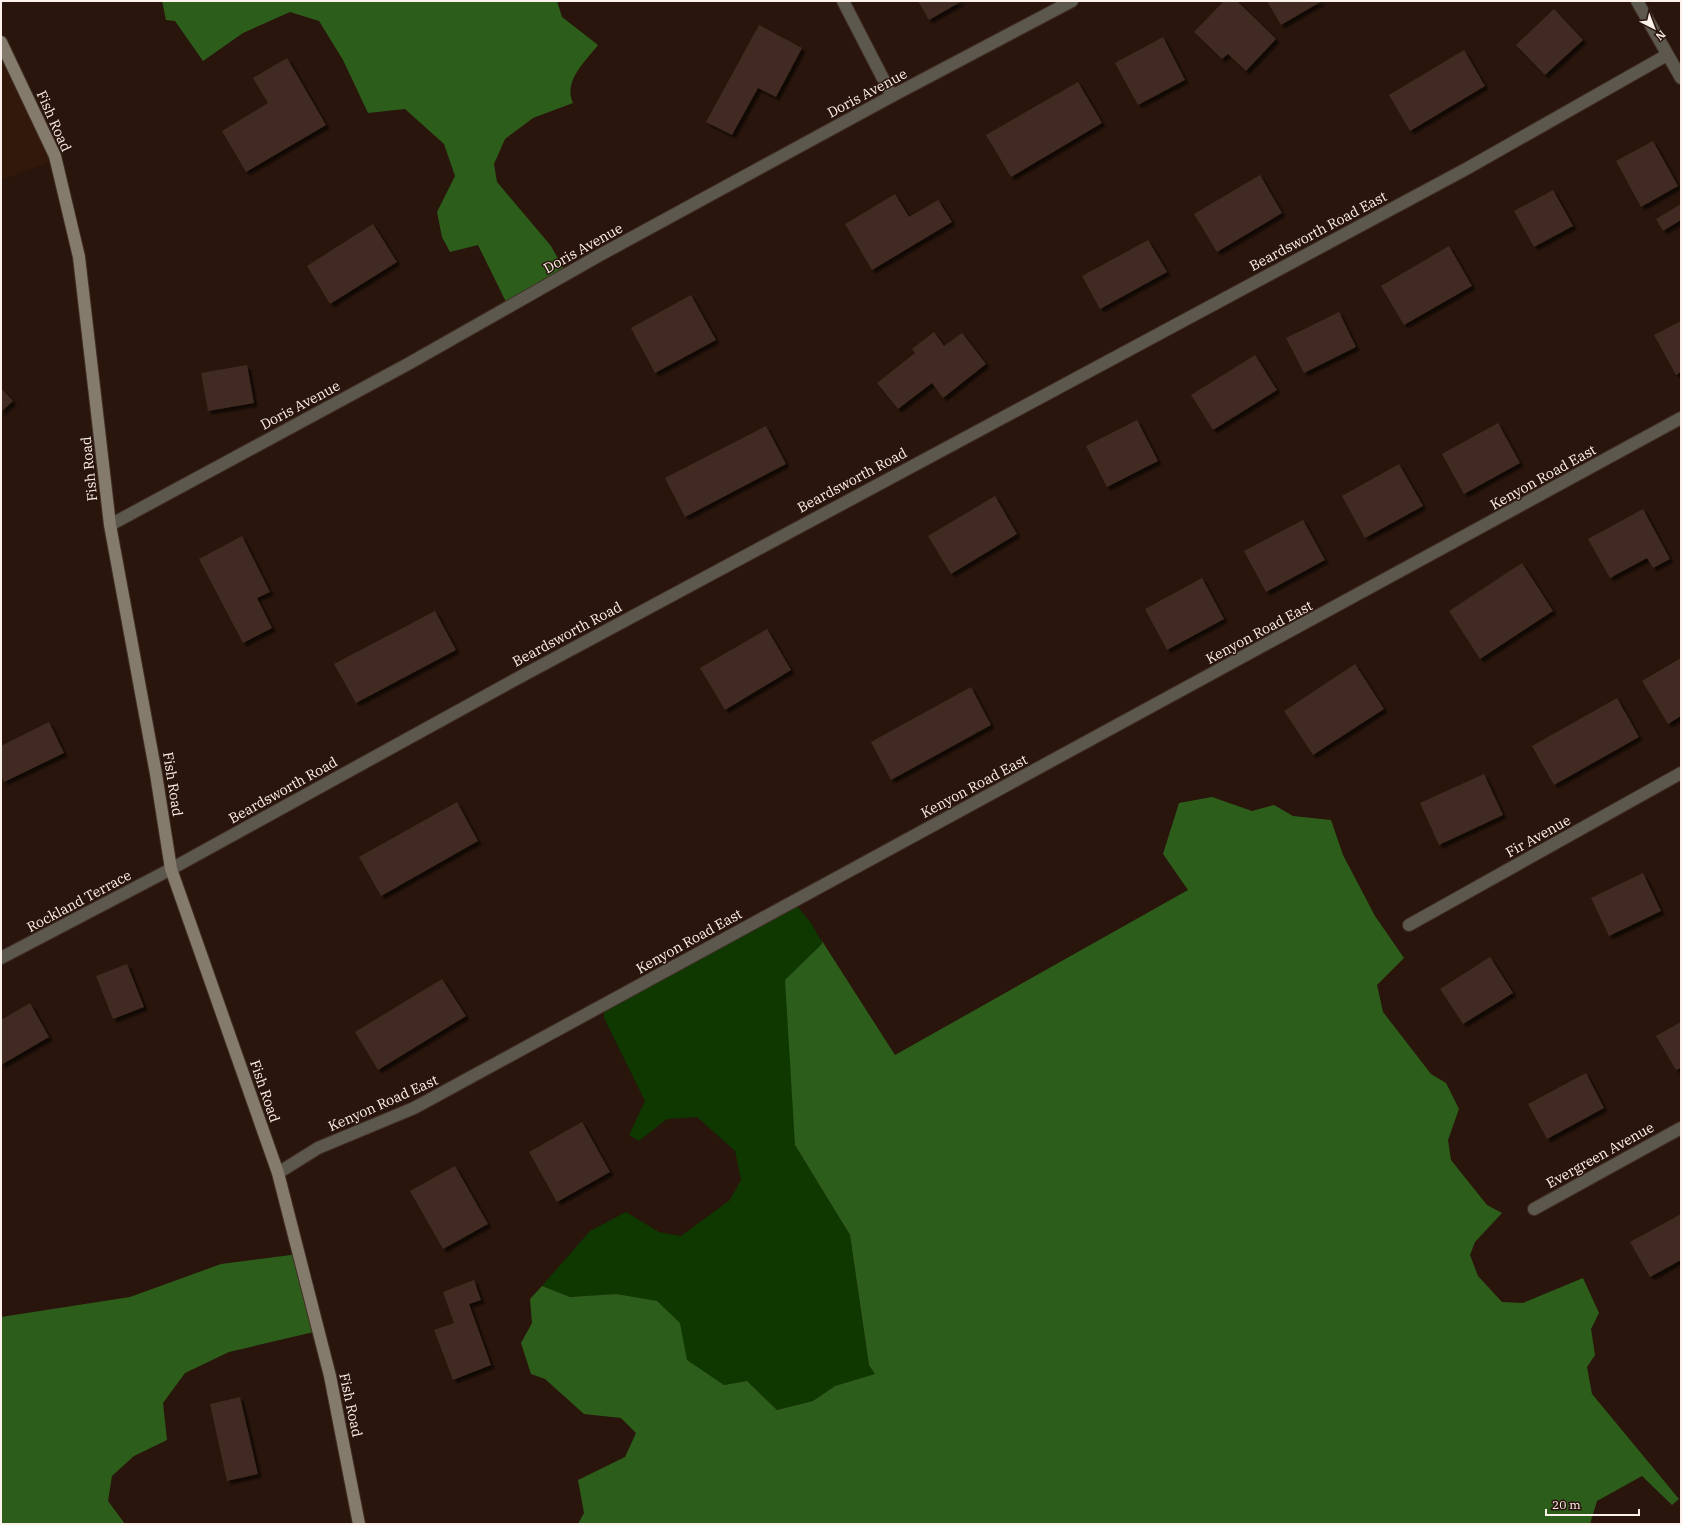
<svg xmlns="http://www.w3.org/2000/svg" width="1682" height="1525" font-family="'IBM Plex Serif',serif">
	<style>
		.built { fill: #32180a }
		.green { fill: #0e3800 }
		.forest { fill: #2d5d1b }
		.building { fill: #412b20; filter: url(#shadow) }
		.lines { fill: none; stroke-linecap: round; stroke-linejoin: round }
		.street-casing { stroke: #422f26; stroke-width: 14 }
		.secondary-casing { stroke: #422f26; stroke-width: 14 }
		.street { stroke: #5d584e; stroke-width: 12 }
		.secondary { stroke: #847b6c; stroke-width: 12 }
		.labels { text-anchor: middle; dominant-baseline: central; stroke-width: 3; stroke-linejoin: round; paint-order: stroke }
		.street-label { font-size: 14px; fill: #fdf1eb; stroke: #29150b }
	</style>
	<defs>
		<filter id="shadow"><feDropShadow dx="3.5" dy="3.5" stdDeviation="1" flood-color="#0009"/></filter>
	</defs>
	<rect width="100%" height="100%" fill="#29150b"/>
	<path class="built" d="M1,40L56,160L1,180Z"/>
	<path class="green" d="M797,906L811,923L822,942L795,1145L850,1235L869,1365L876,1374L835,1386L813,1401L777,1410L747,1381L724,1385L686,1360L680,1323L616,1294L570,1297L542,1286L590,1231L626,1212L659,1232L681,1236L730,1200L741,1180L735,1151L697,1117L667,1119L639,1141L629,1135L645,1101L604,1018V1010Z"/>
	<g class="forest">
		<path d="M162,1H557L562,17L598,45C585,62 563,81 573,103L533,118L505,139L494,164L497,182L551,246L567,275L509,308L478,245L450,252L442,237L437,212L455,176L444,144L405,109L368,113L343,60L319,21L290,12L243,33L203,61L175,21L166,20Z"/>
		<path d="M1212,797L1252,811L1274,805L1293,816L1331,820L1343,855L1375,916L1404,958L1377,985L1383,1012L1431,1074L1446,1083L1459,1109L1448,1140L1451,1160L1487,1205L1502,1213L1475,1242L1470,1255L1478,1276L1502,1302L1523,1303L1583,1278L1599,1313L1591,1329L1595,1355L1587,1367L1592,1394L1679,1499L1672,1505L1642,1476L1597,1501L1590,1524H578L584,1513L578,1480L625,1457L636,1433L621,1418L584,1414L545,1379L531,1374L521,1343L532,1323L530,1299L542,1286L570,1297L616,1294L657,1301L680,1323L687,1360L724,1385L747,1381L777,1410L813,1401L835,1386L875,1374L869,1365L850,1235L795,1145L785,980L822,944V941L895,1055L1188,890L1163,854L1179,803Z"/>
		<path d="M296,1252L318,1331L229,1352L185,1373L163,1403L167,1440L134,1456L112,1476L108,1501L125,1524H1V1317L130,1297L221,1264L291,1255Z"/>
	</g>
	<g class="building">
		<path d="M918,1H962L929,20Z"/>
		<path d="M1224,1H1237L1276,39L1246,71L1228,54L1222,59L1194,32Z"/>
		<path d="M1267,1H1322L1281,25Z"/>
		<path d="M1554,9L1583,40L1545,75L1516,45Z"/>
		<path d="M759,25L802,48L776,97L758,88L732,135L706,122Z"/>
		<path d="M1163,37L1185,80L1138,105L1115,63Z"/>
		<path d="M1464,50L1485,86L1410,131L1389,95Z"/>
		<path d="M287,58L326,125L246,172L222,131L268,103L253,78Z"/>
		<path d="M1078,82L1102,123L1011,177L986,135Z"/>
		<path d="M1653,141L1678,186L1641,207L1616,161Z"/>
		<path d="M1260,175L1282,213L1217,252L1194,214Z"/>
		<path d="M1553,190L1573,226L1534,247L1514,211Z"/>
		<path d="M895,194L909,217L938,200L952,222L872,270L845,224Z"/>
		<path d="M1681,204V220L1663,231L1656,219Z"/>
		<path d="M373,224L397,262L330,304L307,266Z"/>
		<path d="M1148,240L1167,272L1100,309L1082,276Z"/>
		<path d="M1449,246L1472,286L1404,325L1381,286Z"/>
		<path d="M691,295L716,340L655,373L631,328Z"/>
		<path d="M1339,312L1356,347L1304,373L1286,338Z"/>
		<path d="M1681,321V372L1676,375L1654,335Z"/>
		<path d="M934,332L944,346L962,333L986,364L943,398L932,383L898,409L877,383L915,353L912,349Z"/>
		<path d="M1255,355L1277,390L1213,430L1191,395Z"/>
		<path d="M247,365L254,403L208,411L201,373Z"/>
		<path d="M1,388L13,401L1,412Z"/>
		<path d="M1137,420L1158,461L1107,487L1086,446Z"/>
		<path d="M1498,423L1520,463L1464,494L1442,454Z"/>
		<path d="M766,426L786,464L685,517L665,478Z"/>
		<path d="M1399,464L1423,506L1365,538L1342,496Z"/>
		<path d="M995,496L1017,534L951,574L928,536Z"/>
		<path d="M1643,509L1670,559L1653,568L1647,558L1610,578L1588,539Z"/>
		<path d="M1303,520L1325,560L1266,592L1244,551Z"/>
		<path d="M242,536L270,592L257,598L272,628L243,643L199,559Z"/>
		<path d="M1522,563L1553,611L1480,659L1449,611Z"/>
		<path d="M1202,578L1224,619L1167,650L1145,609Z"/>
		<path d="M435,611L456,650L356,703L334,664Z"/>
		<path d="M767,629L791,670L725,710L700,668Z"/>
		<path d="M1681,658V716L1668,724L1642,681Z"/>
		<path d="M1355,664L1384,709L1313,755L1284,711Z"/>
		<path d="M971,687L991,725L891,780L871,742Z"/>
		<path d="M1617,698L1639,737L1554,785L1532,746Z"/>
		<path d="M49,722L64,753L4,782L1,775V746Z"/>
		<path d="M1484,774L1503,815L1439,845L1420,803Z"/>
		<path d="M457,802L478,841L381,896L359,857Z"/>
		<path d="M1643,873L1661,911L1609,936L1591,898Z"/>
		<path d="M1490,957L1513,993L1463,1024L1440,989Z"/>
		<path d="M127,964L144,1007L113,1019L96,976Z"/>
		<path d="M442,979L466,1016L378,1070L355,1032Z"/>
		<path d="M30,1003L49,1037L1,1065V1020Z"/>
		<path d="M1681,1022V1068L1676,1070L1656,1036Z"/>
		<path d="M1586,1073L1604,1108L1547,1139L1528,1104Z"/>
		<path d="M582,1122L610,1172L557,1202L529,1152Z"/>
		<path d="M455,1166L488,1224L443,1249L410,1191Z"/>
		<path d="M1681,1214V1260L1650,1277L1630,1242Z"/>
		<path d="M474,1280L481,1300L469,1304L491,1365L453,1380L434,1330L454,1323L443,1292Z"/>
		<path d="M240,1397L258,1474L227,1481L210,1404Z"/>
	</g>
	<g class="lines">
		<defs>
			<g id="street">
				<path d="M843,1L892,96"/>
				<path d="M1637,1L1681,78"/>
				<path d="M110,525L408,364L600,255L892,96L1072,1"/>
				<path d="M1409,925L1681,773"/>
				<path d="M1,958L171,869L518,678L1466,169L1667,55"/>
				<path d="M278,1173L318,1148L414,1108L1681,418"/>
				<path d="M1534,1209L1681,1128"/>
			</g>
			<path id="secondary" d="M1,42L55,156L79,257L110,525L156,774L171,869L278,1173L330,1376L359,1524"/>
		</defs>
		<use href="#street" class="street-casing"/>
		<use href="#secondary" class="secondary-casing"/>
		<use href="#street" class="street"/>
		<use href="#secondary" class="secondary"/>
	</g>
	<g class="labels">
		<g class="street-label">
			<text transform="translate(867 93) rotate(-28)">Doris Avenue</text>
			<text transform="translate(54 121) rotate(66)">Fish Road</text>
			<text transform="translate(1318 231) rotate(-28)">Beardsworth Road East</text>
			<text transform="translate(583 248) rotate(-29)">Doris Avenue</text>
			<text transform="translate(300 405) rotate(-28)">Doris Avenue</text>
			<text transform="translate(89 469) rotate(-96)">Fish Road</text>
			<text transform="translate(1543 477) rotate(-29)">Kenyon Road East</text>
			<text transform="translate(852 480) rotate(-28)">Beardsworth Road</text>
			<text transform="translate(1259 632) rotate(-28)">Kenyon Road East</text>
			<text transform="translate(567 634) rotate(-28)">Beardsworth Road</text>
			<text transform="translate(173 784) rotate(81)">Fish Road</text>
			<text transform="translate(974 786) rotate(-28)">Kenyon Road East</text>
			<text transform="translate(283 790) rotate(-29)">Beardsworth Road</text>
			<text transform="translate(1538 836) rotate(-29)">Fir Avenue</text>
			<text transform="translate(79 901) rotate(-28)">Rockland Terrace</text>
			<text transform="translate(689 941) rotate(-29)">Kenyon Road East</text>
			<text transform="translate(265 1091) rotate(71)">Fish Road</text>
			<text transform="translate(383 1103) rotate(-24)">Kenyon Road East</text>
			<text transform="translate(1600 1155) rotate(-29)">Evergreen Avenue</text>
			<text transform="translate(351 1405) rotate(78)">Fish Road</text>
		</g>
	</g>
	<rect width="1682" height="1525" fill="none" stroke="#fdf1eb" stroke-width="4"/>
	<g transform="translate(1654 28) rotate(138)" stroke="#29150b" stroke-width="3" paint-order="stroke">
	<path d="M0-3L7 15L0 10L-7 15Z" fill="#fdf1eb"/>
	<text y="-6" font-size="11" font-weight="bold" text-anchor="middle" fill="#fdf1eb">N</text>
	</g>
	<path d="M1546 1509v6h93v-6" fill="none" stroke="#fdf1eb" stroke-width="2"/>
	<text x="1552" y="1509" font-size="12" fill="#fdf1eb" stroke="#29150b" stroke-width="3" paint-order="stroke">20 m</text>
</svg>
